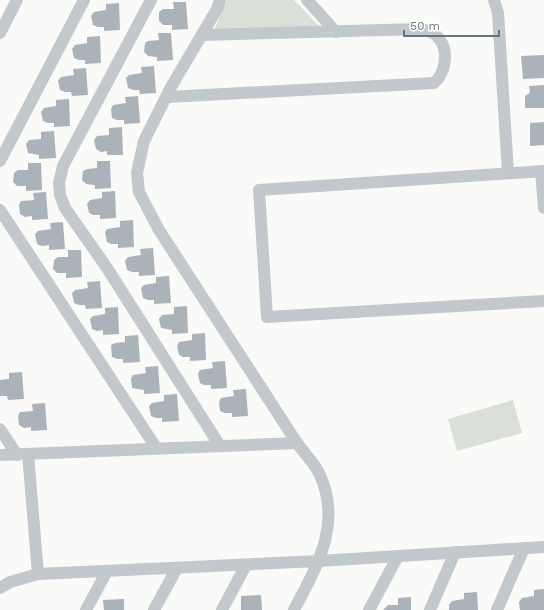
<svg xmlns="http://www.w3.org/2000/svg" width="544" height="610" font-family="'Work Sans',sans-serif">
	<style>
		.green { fill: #dadfd7 }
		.building { fill: #aab3b9 }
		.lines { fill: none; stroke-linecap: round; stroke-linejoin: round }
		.minor { stroke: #c3c8cc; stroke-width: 12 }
	</style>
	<rect width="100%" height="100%" fill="#fafaf8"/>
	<g class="green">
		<path d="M227,0H294L319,26L212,35Z"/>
		<path d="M513,400L522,433L457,451L448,419Z"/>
	</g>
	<g class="building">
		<path d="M173,2H186L188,29L172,30V25H163L159,21V12L163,9H174Z"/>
		<path d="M119,3L120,30L104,31V27H98L93,25L91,16L94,12L106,10V4Z"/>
		<path d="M158,33H171L173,60L157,61V57L148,56L144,52L145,43L148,41L159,40Z"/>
		<path d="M100,36L101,63L85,64V60H79L74,58L72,49L75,45L87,43V37Z"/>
		<path d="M544,55V78L523,79L521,56Z"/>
		<path d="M154,66L156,93L140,94L139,90H133L128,88L126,78L129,75L142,73L141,67Z"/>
		<path d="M86,68L88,95L72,96L71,92H65L60,90L58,81L61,77L74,75L73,69Z"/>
		<path d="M544,85V108H525V96L530,93L529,86Z"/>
		<path d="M138,96L140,123L124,124V120H117L112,118L111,109L113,105L126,103L125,97Z"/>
		<path d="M69,99L70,126L54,127V123H48L43,121L41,112L44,108L56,106V100Z"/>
		<path d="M544,122V145L530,146V123Z"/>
		<path d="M122,127L123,155H107V151L101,152L96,149L94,140L97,136L109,135V128Z"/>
		<path d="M54,131L56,158L39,159V155L28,153L26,144L29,140L41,139V132Z"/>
		<path d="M97,161H110L111,188L95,189V185L86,184L82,180L83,171L87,169L97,168Z"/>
		<path d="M28,163H41L42,190L26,191V186H17L13,182L14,173L18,170H28Z"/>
		<path d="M115,191L116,218L100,219V215H93L89,213L87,204L90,200L102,198V192Z"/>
		<path d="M46,192L48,219L32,220V216L25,217L20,214L19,205L21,201L34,200L33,193Z"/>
		<path d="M133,220L134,247L118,248V244H111L107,242L105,232L107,229L120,227V221Z"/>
		<path d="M63,222L65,249L49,250V245L42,246L37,244L35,234L38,231L51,229L50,223Z"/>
		<path d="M153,248L155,275L139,276V272H132L127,270L125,261L128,257L141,255L140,249Z"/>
		<path d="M68,250H81L82,277L66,278V273H57L53,269L54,260L58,257H68Z"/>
		<path d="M169,276L171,303L154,304V300H148L143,298L141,288L144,285L156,283V277Z"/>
		<path d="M100,281L102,308L86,309L85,305H79L74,303L72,293L75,290L88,288L87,282Z"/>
		<path d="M187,306L188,333L172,334V330L161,328L159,319L162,315L174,314V307Z"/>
		<path d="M118,307L119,334L103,335V330L97,331L92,329L90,319L93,316L105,314V308Z"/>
		<path d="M205,333L206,360L190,361V357H183L179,355L177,346L179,342L192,340V334Z"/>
		<path d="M138,335L140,362L123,363V359H117L112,357L111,345L115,343L125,342V336Z"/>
		<path d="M225,361L227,388L211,389V385H204L200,383L198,374L200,370L213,368L212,362Z"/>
		<path d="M158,366L160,393L144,394V390L132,388L131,379L133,375L146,373L145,367Z"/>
		<path d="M22,372L24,399L8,400L7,396H0V380L9,379V373Z"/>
		<path d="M246,389L248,416L232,417V413H225L220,411L219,402L221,398L234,396L233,390Z"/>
		<path d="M177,394L179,421L162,422V418H156L151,416L149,406L152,403L164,401V395Z"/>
		<path d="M45,403L47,430L31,431V427L24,428L19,425L18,416L20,412L33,411L32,404Z"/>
		<path d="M544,589V610H520L519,602L522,598L534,596V590Z"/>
		<path d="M477,592L478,610H449V605L452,601L464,599V593Z"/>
		<path d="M261,595L262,610H241V596Z"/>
		<path d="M411,597V610H383L388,605H398V598Z"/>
		<path d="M124,599V610H104L103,600Z"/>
	</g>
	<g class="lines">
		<g class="minor">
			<path d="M151,0L63,166L59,183L60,195L65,208L107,268L220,446"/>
			<path d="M220,0L217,9L171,87L144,141L137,173L139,192L159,230L297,443C304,453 314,463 319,473C343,523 317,566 294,610"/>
			<path d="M307,0L336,32"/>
			<path d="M494,0L498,13L508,173"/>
			<path d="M0,33L17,0"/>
			<path d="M167,97L434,83C445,74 449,52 440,40C436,33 429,31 421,29L202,35"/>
			<path d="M0,161L84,0"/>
			<path d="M541,171L544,208"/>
			<path d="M544,171L259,190L267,317L544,301"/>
			<path d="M0,210L157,449"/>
			<path d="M0,429L17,455"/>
			<path d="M28,454L38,574"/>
			<path d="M0,455L297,443"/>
			<path d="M0,588L10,582L38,574L319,561L544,547"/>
			<path d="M86,610L107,571"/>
			<path d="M154,610L177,568"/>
			<path d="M222,610L246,565"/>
			<path d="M369,610L398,556"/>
			<path d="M430,610L455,552"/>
			<path d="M497,610L524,548"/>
		</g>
	</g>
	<path d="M404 30v6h95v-6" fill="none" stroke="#657683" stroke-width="2"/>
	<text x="410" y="30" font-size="12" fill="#657683" stroke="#ffffff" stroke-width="3" paint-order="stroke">50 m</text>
</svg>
